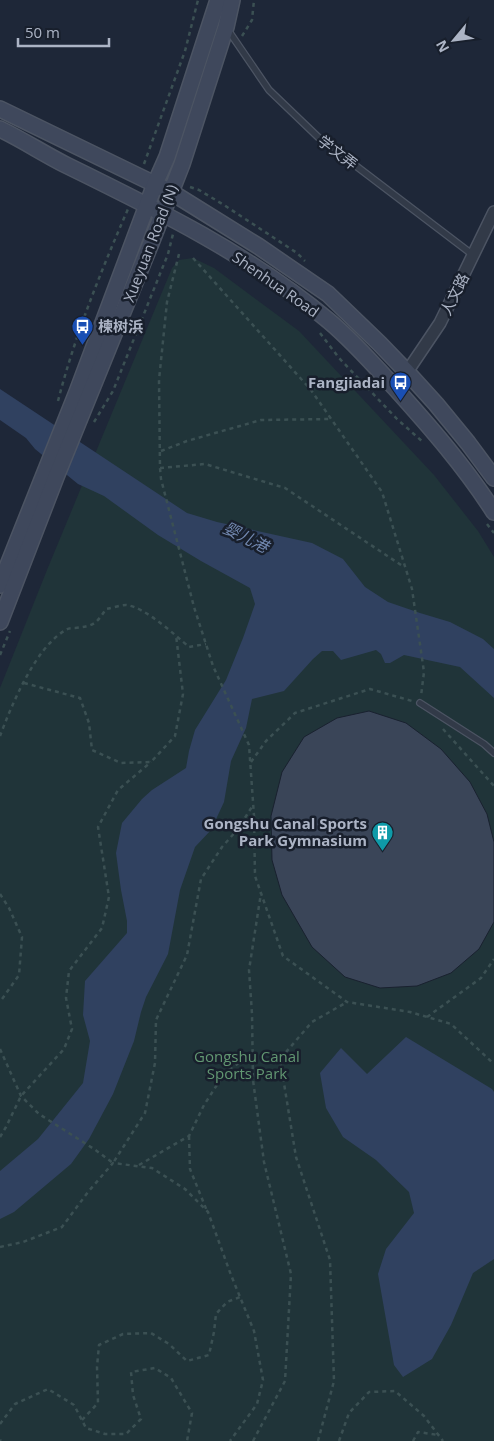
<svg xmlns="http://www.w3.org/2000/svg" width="494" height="1441" font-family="'Open Sans','Noto Sans SC',sans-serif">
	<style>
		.green { fill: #203439 }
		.water { fill: #304160 }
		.building { fill: #3a4558; stroke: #19212f }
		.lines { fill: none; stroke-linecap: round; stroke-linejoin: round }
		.lane-casing { stroke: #4c5463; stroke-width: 8 }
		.street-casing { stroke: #4c5463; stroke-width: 14 }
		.secondary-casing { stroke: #4c5463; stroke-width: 18 }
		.path { stroke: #3b5053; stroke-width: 2.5; stroke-dasharray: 4 4; stroke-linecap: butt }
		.lane { stroke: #323a48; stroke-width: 5.5 }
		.street { stroke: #323a48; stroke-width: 11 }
		.secondary { stroke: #3f485c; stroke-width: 15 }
		.labels { text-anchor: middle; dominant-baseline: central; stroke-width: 5; stroke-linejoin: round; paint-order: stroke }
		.street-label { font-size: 15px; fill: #acb4c5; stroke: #181f2c }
		.poi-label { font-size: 15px; font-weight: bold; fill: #acb4c5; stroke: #181f2c; text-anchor: end }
		.park-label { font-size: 15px; fill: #629772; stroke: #181f2c }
		.water-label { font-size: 16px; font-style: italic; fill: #7288b0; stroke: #181f2c }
	</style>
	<rect width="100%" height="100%" fill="#1e2738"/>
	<path class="green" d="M193,258L214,268L299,331L434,475L478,531L494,557V1441H0V688L47,570L172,268L179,260Z"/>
	<g class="water">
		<path d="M0,389L187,513L217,522L312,543L343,559L365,587L388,602L420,613L450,622L483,639L494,649V698L460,667L404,655L390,663H385L381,654L376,650L341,660L333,651H322L313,659L284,691L252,699L246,728L231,761L224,802L211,830L195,847L180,890L168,954L146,997L141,1012L134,1041L113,1094L89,1139L71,1164L14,1212L0,1219V1171L38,1139L83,1083L90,1041L83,1015L85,981L127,933V921L121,890L116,853L122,823L142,799L152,790L186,768L189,751L195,730L226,680L243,638L255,604L250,588L201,561L158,535L104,496L78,484L35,449L26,438L0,420Z"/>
		<path d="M406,1037L492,1089L494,1092V1259L473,1273L451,1325L432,1359L403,1377L394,1365L378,1274L386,1249L414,1213L409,1192L376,1160L343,1137L326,1108L320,1073L341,1048L367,1074Z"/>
	</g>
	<path class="building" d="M369,711L406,723L441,749L470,782L487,814L494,842V922L479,949L451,973L417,986L380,988L345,977L312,947L282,895L272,860L271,816L282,772L304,737L337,718Z"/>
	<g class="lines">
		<defs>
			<g id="lane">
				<path d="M228,30L269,90L318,137L473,255"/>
				<path d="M420,703L484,744L494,753"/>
			</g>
			<path id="street" d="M407,372L440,323L494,212"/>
			<g id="secondary">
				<path d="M0,109L171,192L258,246L328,294L380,344L407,372L436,404L468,443L494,478"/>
				<path d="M0,129C23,140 44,154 66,165C158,210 250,255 329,321C353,341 374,365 395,388C431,428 465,467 494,512"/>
				<path d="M0,585L77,392L155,184L167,157L218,0"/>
				<path d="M0,622L56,477L151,243L182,164L226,27L232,0"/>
			</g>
		</defs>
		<use href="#lane" class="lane-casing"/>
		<use href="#street" class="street-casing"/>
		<use href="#secondary" class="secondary-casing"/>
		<g class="path">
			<path d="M242,36L252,20L254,0"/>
			<path d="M144,164L185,51L198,0"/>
			<path d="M190,187L199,190L224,205L297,253L305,261"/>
			<path d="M179,254L167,302L159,380L160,468L161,479L194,607L213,666L249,745L254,816L255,876L283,956L347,1002L410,1012L451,1024L494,1064"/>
			<path d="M193,258L311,390L382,492L412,589L424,672L421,696"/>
			<path d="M320,333L339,358L397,419L424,443"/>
			<path d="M58,401C75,335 101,271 128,209"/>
			<path d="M94,422L113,391L168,254L173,234"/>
			<path d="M161,451L187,441L261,420L332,419"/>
			<path d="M160,468L205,464L285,488L404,567"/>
			<path d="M487,524L494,533"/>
			<path d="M0,655L10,631"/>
			<path d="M24,683L80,698L89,723L92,750L121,763L151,762L175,736L183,694L176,635"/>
			<path d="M443,729L494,786"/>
			<path d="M0,736C12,704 35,649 64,631C68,628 71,628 75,628C94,626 96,624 106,609C112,608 120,605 126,605C145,607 175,635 189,647L206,644"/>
			<path d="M251,762L266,741L295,713L370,689L412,701"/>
			<path d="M0,894L9,908L22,937L19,975L0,1002"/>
			<path d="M427,1017L481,978L494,959"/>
			<path d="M0,1049L21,1096L39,1114L94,1149L113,1163L145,1113L155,1063L156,1020L187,955L201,879L222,847L238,829L253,805"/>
			<path d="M189,1136L190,1169L207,1211"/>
			<path d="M0,1137L6,1127L21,1096L64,1049L72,1029L66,998L69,971L102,928L109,897L98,827L118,790L151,762"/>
			<path d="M139,1165L189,1136L204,1105L226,1071L252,1055"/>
			<path d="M0,1247L23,1242L62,1227L88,1192L113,1163L152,1168L185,1189L208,1212L231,1275L254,1331L263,1380L257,1404L230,1441"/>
			<path d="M82,1420L98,1403L97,1367L99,1345L123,1334L151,1333L169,1344L187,1361L209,1355L214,1332L216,1314L227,1302L240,1297"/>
			<path d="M0,1424L15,1404L48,1389L74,1405L86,1428L105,1434H126L141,1419L133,1395L131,1372L155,1368L171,1378L192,1413L187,1441"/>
			<path d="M0,1440L1,1441"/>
			<path d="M253,1441L285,1381L291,1274L264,1162L253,1080L252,1014L249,970L261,893"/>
			<path d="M318,1441L334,1381L330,1260L296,1157L280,1059L312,1022L347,1002"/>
			<path d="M339,1441L349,1413L369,1392L395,1391L424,1416L443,1441"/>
			<path d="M413,1441L418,1432L438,1435"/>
		</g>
		<use href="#lane" class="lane"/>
		<use href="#street" class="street"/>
		<use href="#secondary" class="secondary"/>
	</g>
	<defs>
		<symbol id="bus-pin" viewBox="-11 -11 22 30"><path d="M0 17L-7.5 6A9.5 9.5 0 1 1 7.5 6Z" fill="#1a4fb4" stroke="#181f2c"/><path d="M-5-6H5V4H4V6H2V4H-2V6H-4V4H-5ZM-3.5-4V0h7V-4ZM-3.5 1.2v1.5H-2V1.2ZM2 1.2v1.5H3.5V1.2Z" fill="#fff"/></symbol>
		<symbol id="building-pin" viewBox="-11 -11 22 30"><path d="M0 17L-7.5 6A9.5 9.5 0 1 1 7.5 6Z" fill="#0f9aa8" stroke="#181f2c"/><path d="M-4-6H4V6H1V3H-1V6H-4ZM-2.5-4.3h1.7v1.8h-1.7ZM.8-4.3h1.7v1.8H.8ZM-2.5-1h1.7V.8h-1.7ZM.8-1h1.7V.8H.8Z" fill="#fff"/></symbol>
	</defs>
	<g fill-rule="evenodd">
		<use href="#bus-pin" x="70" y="314" width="25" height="34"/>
		<use href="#bus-pin" x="388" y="370" width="25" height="34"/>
		<use href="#building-pin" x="370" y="820" width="25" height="34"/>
	</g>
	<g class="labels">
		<g class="street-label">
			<text transform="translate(338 152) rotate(38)">学文弄</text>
			<text transform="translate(150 243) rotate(-69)">Xueyuan Road (N)</text>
			<text transform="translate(276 284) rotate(35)">Shenhua Road</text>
			<text transform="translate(454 294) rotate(-64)">人文路</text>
		</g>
		<g class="poi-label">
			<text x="98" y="326" text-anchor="start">楝树浜</text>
			<text x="385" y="382">Fangjiadai</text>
			<text x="367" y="823">Gongshu Canal Sports<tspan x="367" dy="17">Park Gymnasium</tspan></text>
		</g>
		<g class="park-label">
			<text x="247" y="1056">Gongshu Canal<tspan x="247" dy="17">Sports Park</tspan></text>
		</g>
		<g class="water-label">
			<text transform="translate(246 537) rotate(26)">婴儿港</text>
		</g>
	</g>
	<g transform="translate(454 40) rotate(241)" stroke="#181f2c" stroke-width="4" paint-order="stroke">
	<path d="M0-4L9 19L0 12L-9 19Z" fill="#acb4c5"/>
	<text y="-8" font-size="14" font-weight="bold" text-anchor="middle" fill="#acb4c5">N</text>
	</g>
	<path d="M18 38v8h91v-8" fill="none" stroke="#acb4c5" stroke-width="2.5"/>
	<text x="25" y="38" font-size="15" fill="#acb4c5" stroke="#181f2c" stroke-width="4" paint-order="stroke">50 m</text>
</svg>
